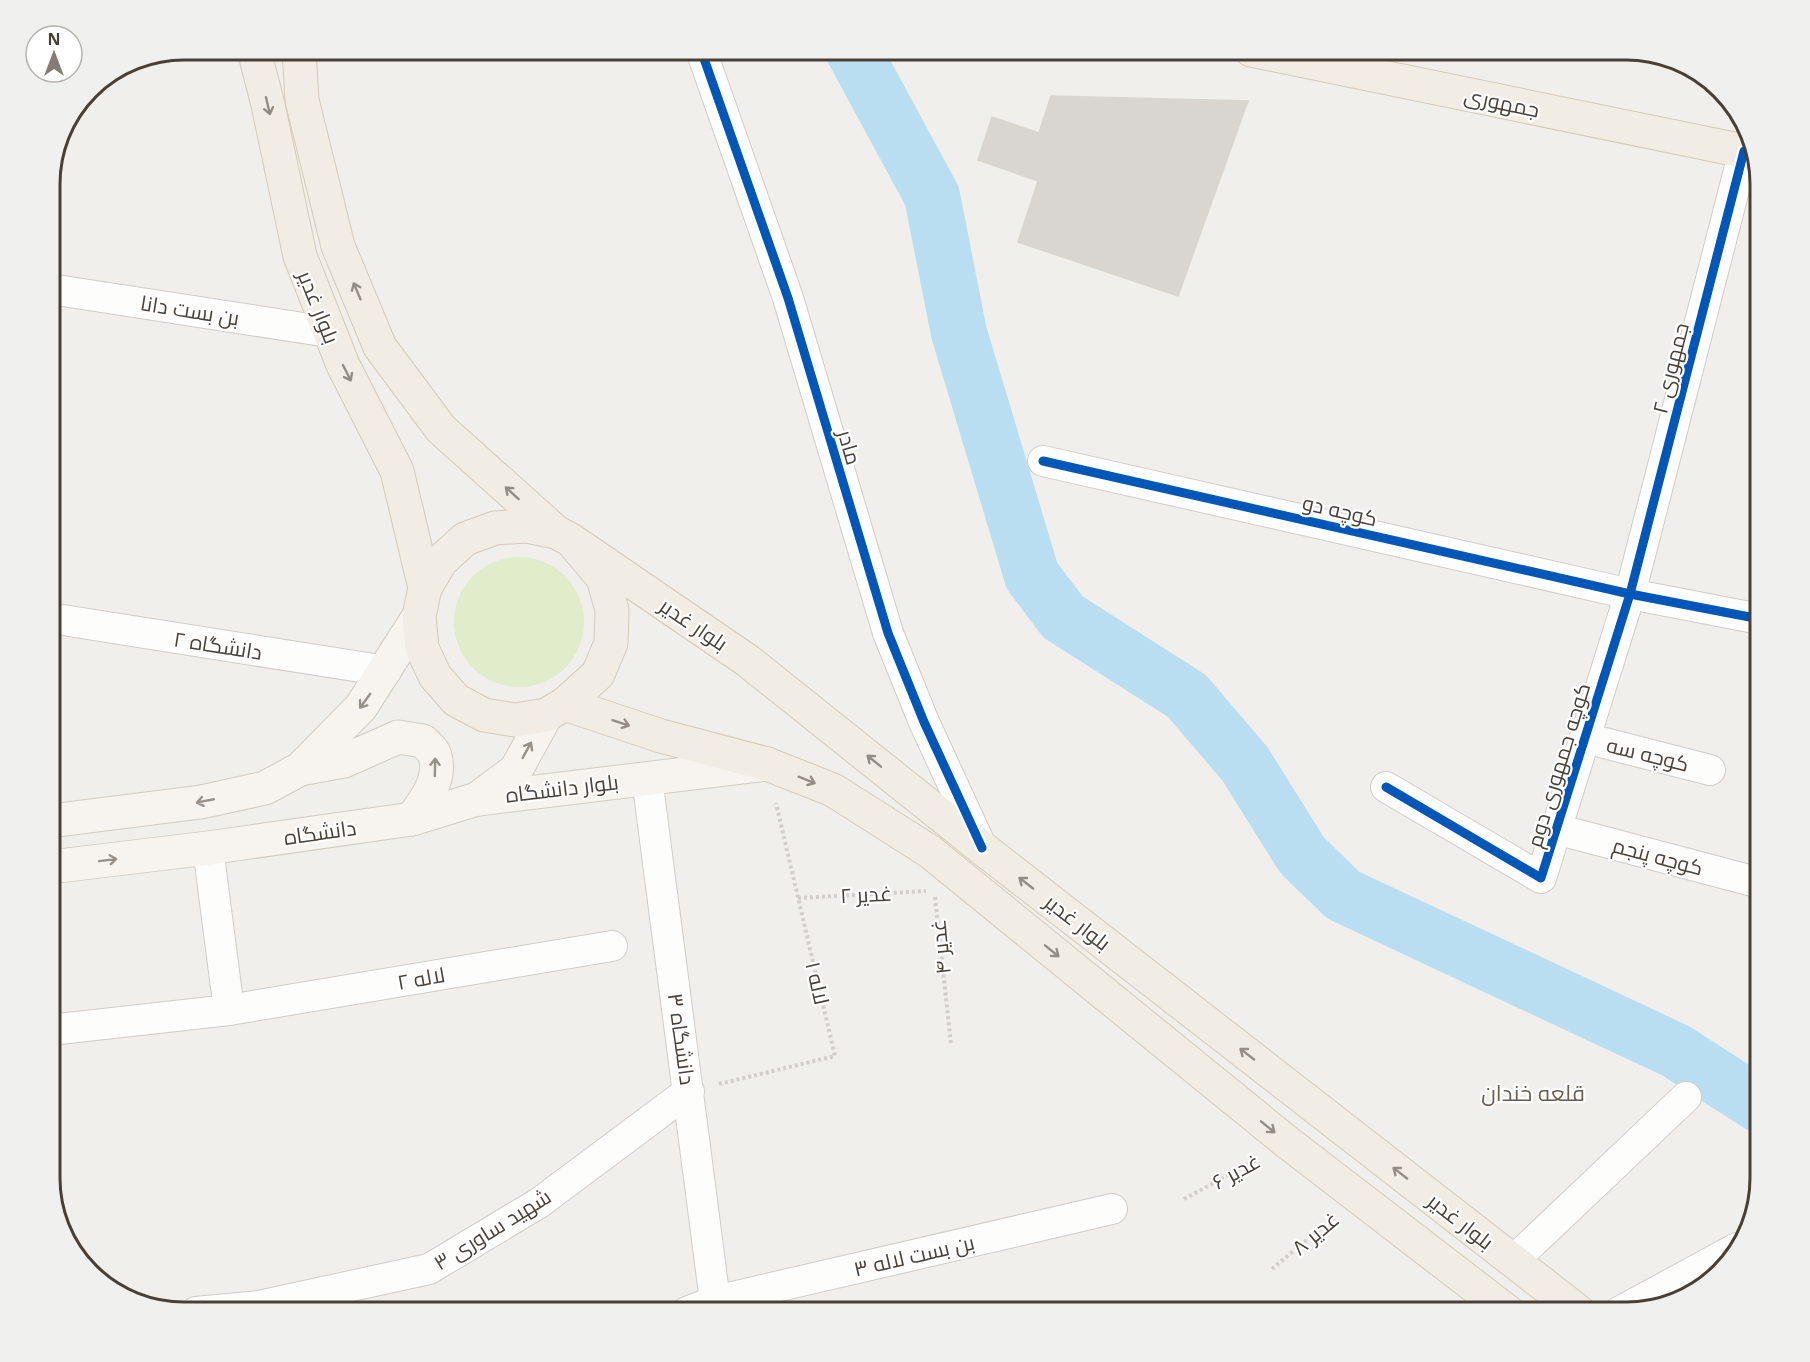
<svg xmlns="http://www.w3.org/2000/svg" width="1810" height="1362" font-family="'Noto Sans',Cairo,sans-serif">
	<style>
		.green { fill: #e0ecca }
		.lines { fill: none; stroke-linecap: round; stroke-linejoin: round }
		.river { stroke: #badef1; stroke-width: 56 }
		.building { fill: #d9d6d1; stroke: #d9d6d0; stroke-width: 1.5 }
		.minor-casing { stroke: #cfcdc8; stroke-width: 32 }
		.secondary-casing { stroke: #d1ccc2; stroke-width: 35 }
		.primary-casing { stroke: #d4cab7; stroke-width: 35 }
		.path { stroke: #d2cecb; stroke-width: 4; stroke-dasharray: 3 3; stroke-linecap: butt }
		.minor { stroke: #fdfdfc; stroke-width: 30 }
		.secondary { stroke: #f7f4ef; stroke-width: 33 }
		.primary { stroke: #f1ece4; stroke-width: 33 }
		.cycleway-casing { stroke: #fff; stroke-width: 13 }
		.cycleway { stroke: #0057b8; stroke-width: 9 }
		.oneway { stroke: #948d84 }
		.oneway2 { stroke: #979189 }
		.labels { text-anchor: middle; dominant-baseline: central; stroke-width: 4.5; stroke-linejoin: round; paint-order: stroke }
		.street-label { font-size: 21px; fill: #484036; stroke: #fff }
		.neighbourhood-label { font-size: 22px; fill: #6b5d4d; stroke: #fff }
		.rim { fill: none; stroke: #484036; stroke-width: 3 }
	</style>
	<rect width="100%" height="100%" fill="#f1efeb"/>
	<circle class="green" cx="519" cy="622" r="65"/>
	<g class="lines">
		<path class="river" d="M853,50L932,196L959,333L1032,576L1063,617L1187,696L1245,764L1302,855L1343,895L1676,1051L1760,1105"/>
	</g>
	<path class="building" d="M1051,96L1248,101L1178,296L1018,242L1038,181L978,160L992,117L1039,133Z"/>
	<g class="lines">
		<defs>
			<g id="minor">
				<path d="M701,50L788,298L888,633L924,722L982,848"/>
				<path d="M50,289L329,332"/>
				<path d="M1043,461L1630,594L1760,619"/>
				<path d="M50,618L386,671"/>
				<path d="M1585,738L1710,770"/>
				<path d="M647,778L715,1301"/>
				<path d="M1386,787L1541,878L1630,594L1744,151"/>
				<path d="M1556,829L1760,883"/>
				<path d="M208,848L229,1010"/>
				<path d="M50,1030L229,1010L612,946"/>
				<path d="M1513,1261L1686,1097"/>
				<path d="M196,1312L259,1306L429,1269L539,1203L689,1091"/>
				<path d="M687,1312L715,1301L1112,1209"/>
				<path d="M1619,1312L1737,1248"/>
			</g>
			<g id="secondary">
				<path d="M300,769L344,761L398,737L423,741C427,745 434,751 435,756C442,780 424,802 412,819"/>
				<path d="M479,799L767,764"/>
				<path d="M50,821L201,802L265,788L300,769L361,707L419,616"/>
				<path d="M50,867L208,848L412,819L477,799L516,770L546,715"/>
			</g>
			<g id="primary">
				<path d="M254,50L268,105L300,256L343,365L397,471L425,588"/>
				<path d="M299,50L302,100L338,246L380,347L441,429L556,532"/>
				<path d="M1251,50L1753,153"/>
				<path d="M571,540L603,578L612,610L611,643L598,674L565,704L546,715L515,720L484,715L456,700L435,676L422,648L419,616L425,588L441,561L465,539L495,528L527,526L556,532L571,540L748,661L982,848L1579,1312"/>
				<path d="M565,704L661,736L767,764L833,790L929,851L1287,1142L1508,1312"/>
			</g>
		</defs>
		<use href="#minor" class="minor-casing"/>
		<use href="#secondary" class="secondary-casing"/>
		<use href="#primary" class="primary-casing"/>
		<g class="path">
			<path d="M935,897L951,1044"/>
			<path d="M798,898L926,891"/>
			<path d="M719,1084L835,1056L776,803"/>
			<path d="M1184,1199L1258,1159"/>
			<path d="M1272,1269L1334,1217"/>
		</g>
		<use href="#minor" class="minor"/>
		<use href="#secondary" class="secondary"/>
		<use href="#primary" class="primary"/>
		<defs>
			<g id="cycleway">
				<path d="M701,50L788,298L888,633L924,722L982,848"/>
				<path d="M1043,461L1630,594L1760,619"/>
				<path d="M1386,787L1541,878L1630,594L1744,151"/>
			</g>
		</defs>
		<use href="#cycleway" class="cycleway-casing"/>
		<use href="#cycleway" class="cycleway"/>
	</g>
	<defs><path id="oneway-shaft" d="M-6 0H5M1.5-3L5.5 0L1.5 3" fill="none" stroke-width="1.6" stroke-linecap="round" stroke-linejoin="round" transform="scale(1.5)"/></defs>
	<g class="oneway">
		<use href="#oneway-shaft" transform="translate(268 106) rotate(77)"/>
		<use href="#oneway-shaft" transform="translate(357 291) rotate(-113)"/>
		<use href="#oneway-shaft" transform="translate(347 373) rotate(63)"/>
		<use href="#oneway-shaft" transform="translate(512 493) rotate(-138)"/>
		<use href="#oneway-shaft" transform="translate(621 723) rotate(18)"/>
		<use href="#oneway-shaft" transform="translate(874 761) rotate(-141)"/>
		<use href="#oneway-shaft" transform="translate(807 780) rotate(22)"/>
		<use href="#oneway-shaft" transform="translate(1026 883) rotate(-142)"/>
		<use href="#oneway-shaft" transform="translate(1052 951) rotate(39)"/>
		<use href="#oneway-shaft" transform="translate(1247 1054) rotate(-142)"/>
		<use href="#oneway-shaft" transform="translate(1268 1127) rotate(39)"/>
		<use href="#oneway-shaft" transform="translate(1400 1173) rotate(-142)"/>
	</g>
	<g class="oneway2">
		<use href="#oneway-shaft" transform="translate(365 701) rotate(126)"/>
		<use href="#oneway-shaft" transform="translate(527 750) rotate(-61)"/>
		<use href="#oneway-shaft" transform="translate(435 767) rotate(-89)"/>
		<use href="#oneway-shaft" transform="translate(205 801) rotate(169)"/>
		<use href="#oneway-shaft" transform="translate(108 860) rotate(-7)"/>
	</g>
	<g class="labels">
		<g class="street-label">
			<text transform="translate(1502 102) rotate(12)">جمهوری</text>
			<text transform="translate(319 307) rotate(68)">بلوار غدیر</text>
			<text transform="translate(190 310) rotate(9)">بن بست دانا</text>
			<text transform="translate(1670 368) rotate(-76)">۲ جمهوری</text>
			<text transform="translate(850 447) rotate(74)">مادر</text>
			<text transform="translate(1340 510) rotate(13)">کوچه دو</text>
			<text transform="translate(694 624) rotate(34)">بلوار غدیر</text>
			<text transform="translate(218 645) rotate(9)">دانشگاه ۲</text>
			<text transform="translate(1648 754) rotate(14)">کوچه سه</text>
			<text transform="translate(1558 765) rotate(-73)">کوچه جمهوری دوم</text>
			<text transform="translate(562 788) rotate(-7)">بلوار دانشگاه</text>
			<text transform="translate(320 832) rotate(-8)">دانشگاه</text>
			<text transform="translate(1658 856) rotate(15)">کوچه پنجم</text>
			<text transform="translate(866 894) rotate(-3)">۲ غدیر</text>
			<text transform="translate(1078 922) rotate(38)">بلوار غدیر</text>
			<text transform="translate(940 947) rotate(-96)">۴ غدیر</text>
			<text transform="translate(421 978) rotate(-10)">۲ لاله</text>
			<text transform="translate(818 983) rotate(77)">۱ لاله</text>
			<text transform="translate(682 1039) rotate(82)">۳ دانشگاه</text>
			<text transform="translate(1236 1171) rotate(-29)">۶ غدیر</text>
			<text transform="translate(1461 1221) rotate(38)">بلوار غدیر</text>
			<text transform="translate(492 1229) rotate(-32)">۳ شهید ساوری</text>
			<text transform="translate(1315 1233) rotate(-40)">۸ غدیر</text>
			<text transform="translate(914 1255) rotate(-13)">بن بست لاله ۳</text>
		</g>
		<g class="neighbourhood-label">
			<text x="1533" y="1092">قلعه خندان</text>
		</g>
	</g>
	<path d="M0 0H1810V1362H0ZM184 60H1626A124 124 0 0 1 1750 184V1178A124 124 0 0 1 1626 1302H184A124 124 0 0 1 60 1178V184A124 124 0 0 1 184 60Z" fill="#f0f0ef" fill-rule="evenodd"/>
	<path class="rim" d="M184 60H1626A124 124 0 0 1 1750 184V1178A124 124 0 0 1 1626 1302H184A124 124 0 0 1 60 1178V184A124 124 0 0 1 184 60Z"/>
	<g transform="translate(54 54)"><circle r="28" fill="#ffffff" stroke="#b6b3af" stroke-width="1.5"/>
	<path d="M0-4.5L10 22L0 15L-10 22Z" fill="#837d75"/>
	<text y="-9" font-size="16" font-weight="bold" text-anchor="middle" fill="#484036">N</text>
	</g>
</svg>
